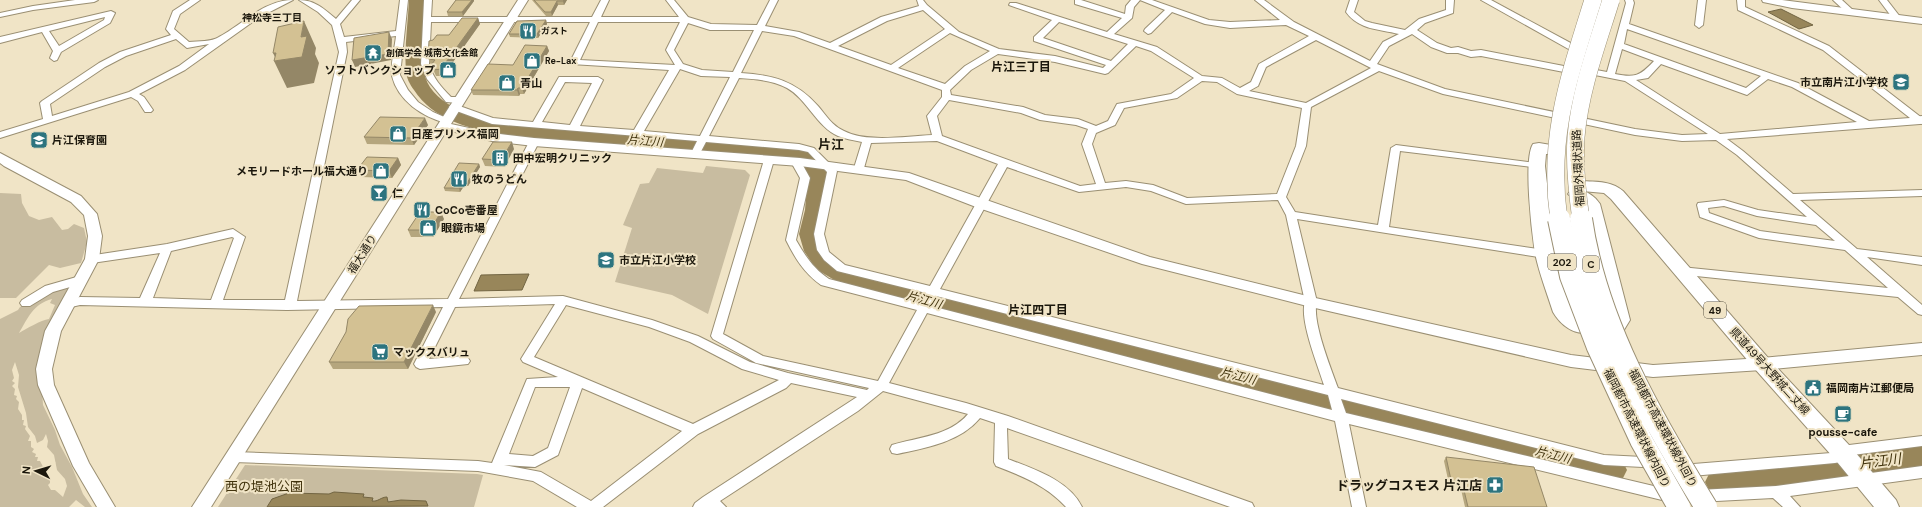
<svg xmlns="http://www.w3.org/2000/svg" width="1922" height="507" font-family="'DM Sans','Noto Sans JP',sans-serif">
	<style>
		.green { fill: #c8bca0; fill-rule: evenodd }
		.water { fill: #98865a; stroke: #726543 }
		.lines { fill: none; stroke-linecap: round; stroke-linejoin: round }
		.river { fill: #98865a; fill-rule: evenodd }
		.minor-casing { stroke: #9a8f73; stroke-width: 2 }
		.tertiary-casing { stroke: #9a8f73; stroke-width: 2 }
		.primary-casing { stroke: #9a8f73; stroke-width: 2 }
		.trunk-casing { stroke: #9a8f73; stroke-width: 2 }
		.minor { fill: #fff; fill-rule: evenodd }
		.tertiary { fill: #fff; fill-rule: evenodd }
		.primary { fill: #fff; fill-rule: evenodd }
		.trunk { fill: #fff; fill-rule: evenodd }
		.motorway-bridge-far1-casing { stroke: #9a8f73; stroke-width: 18; stroke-linecap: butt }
		.motorway-bridge-casing { stroke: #9a8f73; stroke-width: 24; stroke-linecap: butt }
		.motorway-bridge-far1 { stroke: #fff; stroke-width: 17 }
		.motorway-bridge { stroke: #fff; stroke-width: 22 }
		.wall { fill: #b5a67e }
		.shaded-wall { fill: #948767 }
		.building { fill: #d3c193; stroke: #948767 }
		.labels { text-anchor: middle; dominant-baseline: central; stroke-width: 4; stroke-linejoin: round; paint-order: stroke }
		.far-poi-label { font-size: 9px; font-weight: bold; fill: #1b170c; stroke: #f0e4c6; text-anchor: start }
		.far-neighbourhood-label { font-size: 10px; font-weight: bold; fill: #1b170c; stroke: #f0e4c6 }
		.shield { fill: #f0e4c6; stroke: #5b5444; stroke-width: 1 }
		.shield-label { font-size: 10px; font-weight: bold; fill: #1b170c }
		.poi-label { font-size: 11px; font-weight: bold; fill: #1b170c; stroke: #f0e4c6; text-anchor: start }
		.street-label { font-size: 11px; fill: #1b170c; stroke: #f0e4c6 }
		.neighbourhood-label { font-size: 12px; font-weight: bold; fill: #1b170c; stroke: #f0e4c6 }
		.water-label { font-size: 12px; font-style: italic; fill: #40320c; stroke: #f0e4c6 }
		.quarter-label { font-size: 13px; font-weight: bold; fill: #1b170c; stroke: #f0e4c6 }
		.near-poi-label { font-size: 13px; font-weight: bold; fill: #1b170c; stroke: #f0e4c6; text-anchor: end }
		.near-park-label { font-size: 13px; fill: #40320c; stroke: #f0e4c6 }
		.near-water-label { font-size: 14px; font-style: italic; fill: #40320c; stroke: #f0e4c6 }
	</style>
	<rect width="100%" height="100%" fill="#f0e4c6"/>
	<g class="green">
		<path d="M706,166L745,170L750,175L708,314L672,295L615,282L632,228L623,225L640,184L649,183L657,168L703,173Z"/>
		<path d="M0,193L21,194L22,203L29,216L39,220L52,217L62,230L68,229L74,224L84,228L87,242L81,263L60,268L49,265L16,298H0Z"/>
		<path d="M72,287L40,359L43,405L55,430L60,445L72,467L83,494L92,507H85L76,500L69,507H0V319L18,310L20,307L61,288ZM52,299L50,303L55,305L49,319C41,320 26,329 19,333C28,318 33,304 52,299ZM15,362L19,375L18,387L26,413L28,427L35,436L37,443L43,440L46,434L48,441L47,447L54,455L57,470L65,479L67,486L63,497L55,490H51L48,485L50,483V480L40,461H37L38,457H35L36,454L32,452L34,449L31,447V441H28L30,436L25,429L26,426L23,425L24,420H22V415L18,409L19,402L16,399L17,396L14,395L15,389L12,386L15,383L12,381L14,378L12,370Z"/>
		<path d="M245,465L477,474L483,475L474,507H218Z"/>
	</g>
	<g class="water">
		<path d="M1781,9L1813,25L1799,29L1768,12Z"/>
		<path d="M529,274L522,290L474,291L481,275Z"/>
		<path d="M334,492L364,494L363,497L373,498L372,501C378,502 381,497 387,497L388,502L401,500L426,501L428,506L267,507L272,499L289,493L329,494Z"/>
	</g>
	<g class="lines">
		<g class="river">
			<path d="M409,0H425C425,23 422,48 424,71C428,103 472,117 498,123L811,151L830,174L827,210L821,234L826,249L832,257L852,269L937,296L1076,326L1613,458L1623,462L1627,470L1623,478L1613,482L1076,344L935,313L836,281L816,269L804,251L799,234L805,210L808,175L798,161L498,135C466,127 433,119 414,90C410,85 406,77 406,71C404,48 408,23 409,0Z"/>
			<path d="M1922,444V466L1719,494L1709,490L1705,482L1709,474L1719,470Z"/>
		</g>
		<defs>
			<g id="minor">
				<path d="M75,0H98L94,2L33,10L0,17V13L33,6Z"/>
				<path d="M190,0H200L180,14L174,29L189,42C198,41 212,42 219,37C243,24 264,0 293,0L258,18L185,70L139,94L144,97L153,110L151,112H145L138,101L131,97L0,138V132L43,119L40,103L42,101L99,63L120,52L171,35L166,29L173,11ZM176,39L187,48L209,44L179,66L129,92L52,116L50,104L105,67L126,56Z"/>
				<path d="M299,0C315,0 324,9 336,19L352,0H360L340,24L344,37L396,31L400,0H408L400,75L408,90L418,102L433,112L451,120L446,123C423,117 398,101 392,76C390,67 395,46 396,36L346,42L347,52L297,301L448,299L529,142L534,139L539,142L459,299L563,296L652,320L698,336L750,362L788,373L867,390L869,388L756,363L713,339L711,336L764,160L769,157L774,160L723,334L763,356L878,381L917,310L821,285C804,273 795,258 786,240L800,178L791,162L796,159L800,160L810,178L796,240C805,256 814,269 829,279L921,303L926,293L837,271L824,260L817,250L814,234L827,172L808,152L799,150L706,142L698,157L695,158L690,155L697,141L492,124L451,109L449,107L451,105L454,104L493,118L533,122L559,77H598L603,80L580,126L634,130L669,70L571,64L570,62L590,22H431L429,64C433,78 441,87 451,97H458L463,100L458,103L446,102L427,79L421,64L424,0H432L431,17H592L601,0H609L601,17H679L666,0H674L688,17L711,24L757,25L770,0H778L765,26L799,32L830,43L881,17L919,6L917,0H923L927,5L959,32L999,49L1055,56L1103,68L1106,65L1034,41V37L1052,20L1009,5L1010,3H1016L1107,32L1122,18L1075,4V0H1081L1125,14L1126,6L1131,0H1152L1209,20L1230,22L1280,20L1255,0H1264L1294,22L1370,61L1383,42L1399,34C1379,29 1359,30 1346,12L1350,0H1358L1354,12L1365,21L1372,23L1405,30L1419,19L1446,10V0H1454L1453,13L1425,23L1417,30L1437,43L1451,48L1458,47L1471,51L1481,50L1569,67L1573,70L1569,73L1481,56L1471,57L1458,53H1447L1431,47L1412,34L1389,46L1377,64L1445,89L1635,129L1682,135L1708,134L1625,81L1585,73L1572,51L1481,0H1491L1578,47L1591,69L1607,72L1626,3L1625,0H1633L1634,3L1629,24L1798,83L1869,121L1910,118L1823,50L1738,10L1737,0H1745V7L1829,46L1922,118V123L1920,124L1727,139L1743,151L1793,194L1922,190V196L1800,200L1857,249L1922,257V265L1867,257L1922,305V315L1918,314L1898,297L1677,274L1675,271L1677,268L1681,267L1888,288L1845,250L1759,238L1700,217L1697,205L1698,203L1724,200L1758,210L1807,217L1737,155L1716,140L1682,141L1635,135L1443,94L1379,71L1311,107L1306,146L1286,197L1295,212L1378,225L1391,148L1396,145L1536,163L1540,164L1541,166L1540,168L1400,151L1389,227L1545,250L1551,254L1545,258L1297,219L1317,302C1311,319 1331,369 1338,388L1604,455L1643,457L1681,465L1831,453L1836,447L1841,446L1922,436V446L1845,456L1840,462L1835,463L1681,477L1643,467L1604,465L1341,399L1346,413L1662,488L1667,490L1669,494L1667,498L1662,500L1349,424L1366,507H1352L1335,421L927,313L889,383L966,403L1008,416L1252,503L1254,507H1230L1007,428L1008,459C1033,469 1069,480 1082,507H1066C1047,486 1022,476 996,466L994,462L995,423L980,418C960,442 926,448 897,454L892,453L890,449L892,445C918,437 950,436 968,414L883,391L858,411L720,501L726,507H693L695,503L703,497L857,397L791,383L786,388L698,434L603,507H577L533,481L478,471L233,462L228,461L226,457L228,453L233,452L478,461L492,463L527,379L558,377L523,362L521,359L555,304L455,307L429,359L464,356L468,358L470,361L468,364L420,369L416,367L414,364L443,307L287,310L80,305L67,308L63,307L61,304L63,301L80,297L140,298L160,253L92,263L88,262L86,259L88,256L167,244L233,229L245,237L223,300H285L339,52L332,25L318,12ZM1140,0L1165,10L1145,29L1144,31L1148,34L1151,33L1172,12L1205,24L1230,28L1286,25L1309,36L1259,64L1251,82L1240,88L1222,78L1202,76L1157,47L1114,34L1132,18L1134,7ZM923,10L945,29L891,65L838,46L887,21ZM598,22H680L666,50L675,65L580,60ZM1059,22L1128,44L1111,61L1043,38ZM688,23L710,30H754L733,72L702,70L683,64L674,50ZM1627,29L1761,76L1746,88L1624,44ZM762,31L794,36L942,90V97L927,116L932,135C908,136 866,143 844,131C832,126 826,115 818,106C796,81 773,75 741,73ZM950,33L990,51L965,66L945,84L898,68ZM1316,40L1371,68L1306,103L1249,91L1258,86L1266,67ZM1136,46L1151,51L1194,78L1171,94L1117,104L1108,121L1096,126L1078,119L1045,115L1023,107L951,95L950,90L971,70L998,54L1055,62L1105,74L1108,73ZM1622,49L1654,61C1640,76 1635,78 1615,74ZM1661,64L1747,95L1768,79L1792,87L1857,122L1720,134L1636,80L1648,78ZM680,69L701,76L730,77L700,136L644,131ZM739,78C755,79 772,80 787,88C807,99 817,127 838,136C845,139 854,140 862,142L854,168L855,170H863L864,168L871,143L937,141L998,164L930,286L845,265L829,252L824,234L837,171L814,148L799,144L709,136ZM1202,81L1217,82L1237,94L1302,108L1296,146L1277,194L1187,198L1153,185L1126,181L1105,183L1092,144L1096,133L1115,125L1124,108L1177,98ZM565,82L592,83L570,125L542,122ZM949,100L1021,113L1040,120L1076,125L1088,129L1082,144L1096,184L1080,186L942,136L937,116ZM1007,167L1079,192L1126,187L1151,191L1186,204L1278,200L1286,215L1305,302C1299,319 1318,366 1324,385L940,289ZM1724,206L1757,216L1816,225L1835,241L1760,231L1709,213L1708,208ZM232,237L234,238L211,300L153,298L171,251ZM936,296L1328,395L1332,410L931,306ZM566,305L649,327L690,342L742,369L779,380L693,424L534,357ZM535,387H570L548,448L533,456L509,454ZM582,388L682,431L591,501L541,472L504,465L535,467L558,455Z"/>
				<path d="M1698,0H1706L1703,25L1699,28L1695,25Z"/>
				<path d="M1833,0H1842L1855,12L1854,14H1848Z"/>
				<path d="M1879,0H1887L1901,18L1900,20H1894Z"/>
				<path d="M111,11L115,13L110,23L61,52L57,60L54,61L50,58L53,51L42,32L0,43V37ZM105,17L104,20L59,46L49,31Z"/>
				<path d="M80,276L86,280L84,283L53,292L30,306H22L20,303L22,300L45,286Z"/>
				<path d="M1922,466V478L1790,496L1800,507H1783L1773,498L1698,502L1693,500L1691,496L1693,492L1698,490L1776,486Z"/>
			</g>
			<g id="tertiary">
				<path d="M518,0H528L451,124L492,133L534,138L800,158L909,173L1150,257L1311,297L1571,355L1653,365L1762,358L1922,343V355L1762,370L1653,377L1571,367L1311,307L1142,264L976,207L906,180L800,166L534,146L492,141L447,130L211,507H192Z"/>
				<path d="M1762,0H1782L1922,18V24L1792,8L1763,2Z"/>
				<path d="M1922,116V124L1914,123L1912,120L1914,117Z"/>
				<path d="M0,153L81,196L97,214L102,236L99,259L61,331L52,369L54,385L89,463L115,507H97L73,466L38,385L36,369L45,331L85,259L88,236L84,215L71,202L4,166L0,163Z"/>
			</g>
			<path id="primary" d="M1577,181C1594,182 1610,180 1623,191L1769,359L1849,445L1896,500L1899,507H1874L1833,457L1755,369L1611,199L1604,193L1571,190L1569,186L1571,182Z"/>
			<g id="trunk">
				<path d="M1539,143L1557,146L1559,150L1557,154H1546L1545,166L1555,254L1572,308L1588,322L1591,327L1588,332C1574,336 1560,324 1553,312C1547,293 1539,273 1535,253C1532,233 1523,159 1533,144Z"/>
				<path d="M1577,188C1586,191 1595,196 1600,204L1630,320L1619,338L1612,340L1605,338L1602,333L1610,320L1583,207L1568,194L1571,190Z"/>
			</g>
		</defs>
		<use href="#minor" class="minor-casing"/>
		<use href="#tertiary" class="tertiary-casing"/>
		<use href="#primary" class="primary-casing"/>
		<use href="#trunk" class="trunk-casing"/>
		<use href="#minor" class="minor"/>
		<use href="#tertiary" class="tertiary"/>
		<use href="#primary" class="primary"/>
		<use href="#trunk" class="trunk"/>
		<defs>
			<g id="motorway-bridge-far1">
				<path d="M1559,220C1547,138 1569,77 1593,0"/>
				<path d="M1581,220C1577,192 1574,165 1576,137C1580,90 1597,45 1611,0"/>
			</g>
			<g id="motorway-bridge">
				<path d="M1559,219L1571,276L1598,347L1641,440L1679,507"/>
				<path d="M1581,219C1596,323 1652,419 1706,507"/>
			</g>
		</defs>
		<use href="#motorway-bridge-far1" class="motorway-bridge-far1-casing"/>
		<use href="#motorway-bridge" class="motorway-bridge-casing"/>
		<use href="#motorway-bridge-far1" class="motorway-bridge-far1"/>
		<use href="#motorway-bridge" class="motorway-bridge"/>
	</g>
	<g class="wall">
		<path d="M456,0H474V1L463,16H448L447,12Z"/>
		<path d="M532,0H567L564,5H558L552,16H546Z"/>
		<path d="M478,18L480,24L443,76H436L428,58L433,40L449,35Z"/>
		<path d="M546,20L547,24L538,38L510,37L509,34Z"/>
		<path d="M547,46L549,51L524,94H520L519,96L473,95L471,90L513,65Z"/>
		<path d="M428,125L414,145L367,144L364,137Z"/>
		<path d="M514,149L504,167L485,166L482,159Z"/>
		<path d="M398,158L401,165L392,178L361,177L357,170Z"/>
		<path d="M479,164L480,167L468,186H464L460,192L445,191L444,188Z"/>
		<path d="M444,219L433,237H411L408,230Z"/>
		<path d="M436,312L408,369H333L329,362Z"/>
		<path d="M1446,457L1547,507H1465L1460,485L1449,484L1444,461Z"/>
	</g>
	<g class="shaded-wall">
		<path d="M472,0H474V1L463,16L462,12Z"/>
		<path d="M564,0H567L564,5L563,1Z"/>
		<path d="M557,1L558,5L552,16L551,12Z"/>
		<path d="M478,18L480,24L443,76L441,69Z"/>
		<path d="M546,20L547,24L538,38L537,34Z"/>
		<path d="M304,21L316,48L315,54L319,63L314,83L287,88L274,61H277L273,53H276L301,37Z"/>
		<path d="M389,32L392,39L391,60L355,67L352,60Z"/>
		<path d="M547,46L549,51L524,94L522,88Z"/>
		<path d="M518,88L520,94L519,96L517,90Z"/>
		<path d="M425,118L428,125L414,145L411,138Z"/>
		<path d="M512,142L514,149L504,167L501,160Z"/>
		<path d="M398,158L401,165L392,178L389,171Z"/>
		<path d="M479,164L480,167L468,186L467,183Z"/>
		<path d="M462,182L464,186L460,192L459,188Z"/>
		<path d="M441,212L444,219L433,237L430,230Z"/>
		<path d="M433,305L436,312L408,369L404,362Z"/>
	</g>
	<g class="building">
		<path d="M456,0H472L462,12H447Z"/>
		<path d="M534,0H564L563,1H557L551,12H545Z"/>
		<path d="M462,18H478L441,69L433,70L431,65L435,60L429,59L428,58L429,41L433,40L437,35H449Z"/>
		<path d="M546,20L537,34H509L517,21Z"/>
		<path d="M304,21L301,37L307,36L302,57L274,61L276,53H273L278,27Z"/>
		<path d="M389,32L388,54L352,60L354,38Z"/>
		<path d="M525,45L547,46L522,88H518L517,90H471L488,64L513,65Z"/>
		<path d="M380,117L425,118L411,138L364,137Z"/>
		<path d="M493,142H512L501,160L482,159Z"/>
		<path d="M367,157L398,158L389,171L357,170Z"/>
		<path d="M459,163L479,164L467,183L462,182L459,188H444Z"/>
		<path d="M420,212H441L430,230H408Z"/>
		<path d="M433,305L404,362H329L346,332L348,319L359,306Z"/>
		<path d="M1446,457L1534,467L1547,507H1468L1462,482L1451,480Z"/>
	</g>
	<defs>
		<symbol id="restaurant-square" viewBox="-11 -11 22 22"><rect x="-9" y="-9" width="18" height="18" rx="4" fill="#2d747f" stroke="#f0e4c6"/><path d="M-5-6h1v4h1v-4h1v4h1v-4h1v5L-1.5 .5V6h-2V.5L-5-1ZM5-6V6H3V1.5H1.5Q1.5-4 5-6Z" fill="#fff"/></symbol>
		<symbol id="temple-square" viewBox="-11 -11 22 22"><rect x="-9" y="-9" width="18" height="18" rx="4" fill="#2d747f" stroke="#f0e4c6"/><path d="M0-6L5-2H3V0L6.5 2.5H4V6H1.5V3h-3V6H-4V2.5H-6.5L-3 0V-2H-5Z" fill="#fff"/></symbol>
		<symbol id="shop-square" viewBox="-11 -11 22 22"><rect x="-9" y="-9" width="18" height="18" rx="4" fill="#2d747f" stroke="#f0e4c6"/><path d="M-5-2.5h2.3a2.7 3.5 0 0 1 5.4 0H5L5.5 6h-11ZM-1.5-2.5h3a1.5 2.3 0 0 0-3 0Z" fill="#fff"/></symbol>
		<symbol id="school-square" viewBox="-11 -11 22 22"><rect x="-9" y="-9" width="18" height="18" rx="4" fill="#2d747f" stroke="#f0e4c6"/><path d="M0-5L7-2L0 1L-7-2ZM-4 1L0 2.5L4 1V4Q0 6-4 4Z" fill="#fff"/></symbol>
		<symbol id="building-square" viewBox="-11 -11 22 22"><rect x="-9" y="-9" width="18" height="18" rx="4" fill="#2d747f" stroke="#f0e4c6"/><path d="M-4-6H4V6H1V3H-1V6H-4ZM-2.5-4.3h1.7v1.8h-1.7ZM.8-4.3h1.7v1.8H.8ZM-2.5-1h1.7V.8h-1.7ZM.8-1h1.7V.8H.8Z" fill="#fff"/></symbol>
		<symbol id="bar-square" viewBox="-11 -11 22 22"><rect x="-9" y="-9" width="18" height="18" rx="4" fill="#2d747f" stroke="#f0e4c6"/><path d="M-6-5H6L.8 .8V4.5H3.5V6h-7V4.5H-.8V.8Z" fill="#fff"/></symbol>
		<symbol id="supermarket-square" viewBox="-11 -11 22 22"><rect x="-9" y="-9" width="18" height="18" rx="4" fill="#2d747f" stroke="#f0e4c6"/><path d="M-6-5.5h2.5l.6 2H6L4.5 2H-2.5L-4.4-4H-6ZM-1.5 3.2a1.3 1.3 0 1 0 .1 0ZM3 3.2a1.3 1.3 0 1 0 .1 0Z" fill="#fff"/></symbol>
		<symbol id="civic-square" viewBox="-11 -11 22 22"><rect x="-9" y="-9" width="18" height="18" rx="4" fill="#2d747f" stroke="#f0e4c6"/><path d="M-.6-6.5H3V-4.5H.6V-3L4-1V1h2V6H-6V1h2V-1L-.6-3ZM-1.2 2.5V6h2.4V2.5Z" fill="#fff"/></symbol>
		<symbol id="cafe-square" viewBox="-11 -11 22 22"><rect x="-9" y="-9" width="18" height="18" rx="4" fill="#2d747f" stroke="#f0e4c6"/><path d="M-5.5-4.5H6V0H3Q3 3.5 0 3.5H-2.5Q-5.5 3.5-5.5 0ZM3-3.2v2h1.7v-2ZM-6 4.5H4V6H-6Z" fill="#fff"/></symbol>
		<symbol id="pharmacy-square" viewBox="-11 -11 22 22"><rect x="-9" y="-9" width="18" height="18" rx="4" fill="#2d747f" stroke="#f0e4c6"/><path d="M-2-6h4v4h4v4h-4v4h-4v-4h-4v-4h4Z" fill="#fff"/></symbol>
	</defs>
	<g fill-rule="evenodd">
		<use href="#restaurant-square" x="518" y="21" width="20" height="20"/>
		<use href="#temple-square" x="363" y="43" width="20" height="20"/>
		<use href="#shop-square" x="522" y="51" width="20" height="20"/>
		<use href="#shop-square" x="438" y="60" width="20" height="20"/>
		<use href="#school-square" x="1891" y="72" width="20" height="20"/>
		<use href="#shop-square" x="497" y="73" width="20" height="20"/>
		<use href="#shop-square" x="388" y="124" width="20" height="20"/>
		<use href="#school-square" x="29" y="130" width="20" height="20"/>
		<use href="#building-square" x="490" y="148" width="20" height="20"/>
		<use href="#shop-square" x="371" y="161" width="20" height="20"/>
		<use href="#restaurant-square" x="449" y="169" width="20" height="20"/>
		<use href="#bar-square" x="369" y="183" width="20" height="20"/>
		<use href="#restaurant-square" x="412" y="200" width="20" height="20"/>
		<use href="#shop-square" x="418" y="218" width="20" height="20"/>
		<use href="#school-square" x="596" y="250" width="20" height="20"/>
		<use href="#supermarket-square" x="370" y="342" width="20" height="20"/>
		<use href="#civic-square" x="1803" y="378" width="20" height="20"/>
		<use href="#cafe-square" x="1833" y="404" width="20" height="20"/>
		<use href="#pharmacy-square" x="1485" y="475" width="20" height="20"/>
	</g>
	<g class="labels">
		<g class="far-poi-label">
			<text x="541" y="31">ガスト</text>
			<text x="386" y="53">創価学会 城南文化会館</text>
			<text x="545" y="61">Re-Lax</text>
		</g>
		<g class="far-neighbourhood-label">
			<text x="272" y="17">神松寺三丁目</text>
		</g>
		<g class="shield">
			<rect x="1548" y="254" width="28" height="16" rx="3"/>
			<rect x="1583" y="256" width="16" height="16" rx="3"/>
			<rect x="1704" y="302" width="22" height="16" rx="3"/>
		</g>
		<g class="shield-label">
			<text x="1562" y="262">202</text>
			<text x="1591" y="264">C</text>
			<text x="1715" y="310">49</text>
		</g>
		<g class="poi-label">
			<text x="435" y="70" text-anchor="end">ソフトバンクショップ</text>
			<text x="1888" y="82" text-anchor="end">市立南片江小学校</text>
			<text x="520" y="83">青山</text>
			<text x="411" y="134">日産プリンス福岡</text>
			<text x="52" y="140">片江保育園</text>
			<text x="513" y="158">田中宏明クリニック</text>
			<text x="368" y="171" text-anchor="end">メモリードホール福大通り</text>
			<text x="472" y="179">牧のうどん</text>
			<text x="392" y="193">仁</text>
			<text x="435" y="210">CoCo壱番屋</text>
			<text x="441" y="228">眼鏡市場</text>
			<text x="619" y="260">市立片江小学校</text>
			<text x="393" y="352">マックスバリュ</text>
			<text x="1826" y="388">福岡南片江郵便局</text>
			<text x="1843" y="432" text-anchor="middle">pousse-cafe</text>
		</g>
		<g class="street-label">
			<text transform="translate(1578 168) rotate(-93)">福岡外環状道路</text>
			<text transform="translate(362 254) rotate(-58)">福大通り</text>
			<text transform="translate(1770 371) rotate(48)">県道49号大野城二丈線</text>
			<text transform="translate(1637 428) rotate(63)">福岡都市高速環状線内回り</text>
			<text transform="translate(1663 428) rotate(62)">福岡都市高速環状線外回り</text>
		</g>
		<g class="neighbourhood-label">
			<text x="1021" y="67">片江三丁目</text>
			<text x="1038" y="310">片江四丁目</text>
		</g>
		<g class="water-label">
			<text transform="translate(645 141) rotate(5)">片江川</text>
			<text transform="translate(924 300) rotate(16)">片江川</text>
			<text transform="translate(1238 376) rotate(14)">片江川</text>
			<text transform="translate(1553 455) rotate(14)">片江川</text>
		</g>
		<g class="quarter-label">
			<text x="831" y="144">片江</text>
		</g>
		<g class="near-poi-label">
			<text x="1482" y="485">ドラッグコスモス 片江店</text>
		</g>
		<g class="near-park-label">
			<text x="264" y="486">西の堤池公園</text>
		</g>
		<g class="near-water-label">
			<text transform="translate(1880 461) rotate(-7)">片江川</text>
		</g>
	</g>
	<g transform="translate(36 471) rotate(275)" stroke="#f0e4c6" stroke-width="3" paint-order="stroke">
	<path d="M0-3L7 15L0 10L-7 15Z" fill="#1b170c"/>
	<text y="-6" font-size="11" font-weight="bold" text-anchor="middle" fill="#1b170c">N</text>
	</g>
</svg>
